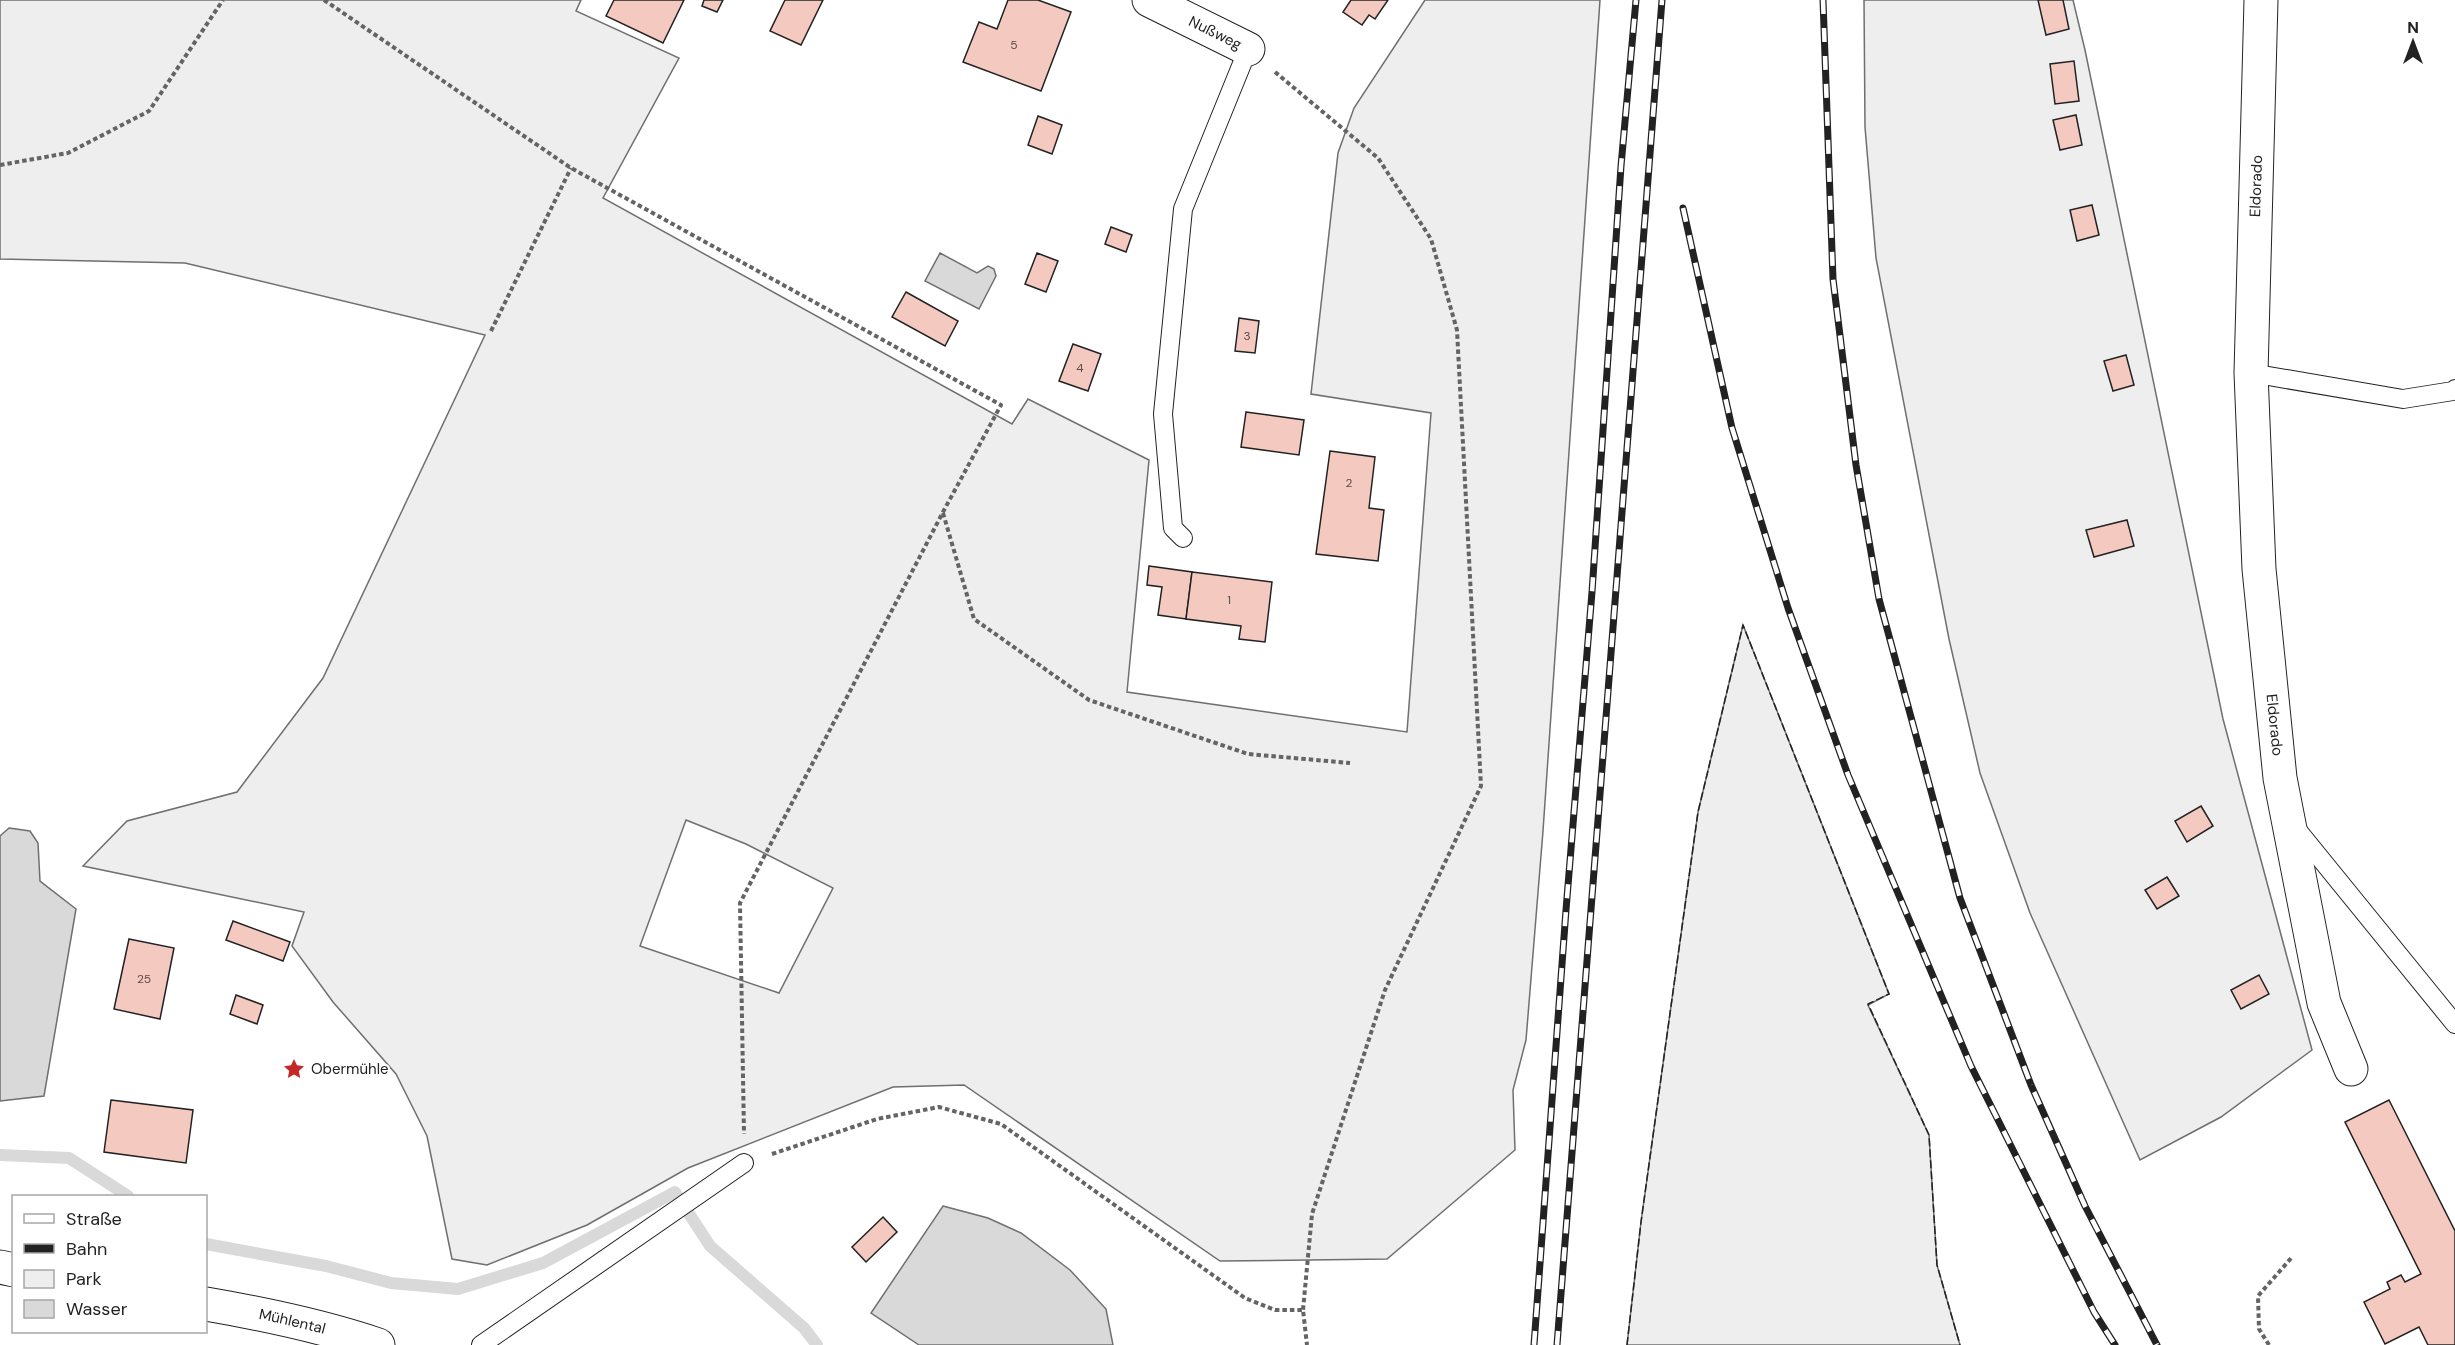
<svg xmlns="http://www.w3.org/2000/svg" width="2455" height="1345" font-family="'DM Sans',sans-serif">
	<style>
		.green { fill: #eee; stroke: #6f6f6f; stroke-width: 1.5; fill-rule: evenodd }
		.water { fill: #d9d9d9; stroke: #6f6f6f; stroke-width: 1.5 }
		.lines { fill: none; stroke-linecap: round; stroke-linejoin: round }
		.stream { stroke: #d9d9d9; stroke-width: 12 }
		.building { fill: #f3c9c0; stroke: #222; stroke-width: 1.5 }
		.lane-casing { stroke: #222; stroke-width: 20 }
		.street-casing { stroke: #222; stroke-width: 35 }
		.path { stroke: #646464; stroke-width: 4; stroke-dasharray: 4.5 3; stroke-linecap: butt }
		.lane { stroke: #fff; stroke-width: 18 }
		.street { stroke: #fff; stroke-width: 33 }
		.rail-casing { stroke: #222; stroke-width: 7 }
		.rail { stroke: #fff; stroke-width: 4.5; stroke-dasharray: 14; stroke-linecap: butt }
		.fence { stroke: #222; stroke-width: 1.5; stroke-dasharray: 8 3; stroke-linecap: butt }
		.labels { text-anchor: middle; dominant-baseline: central; stroke-width: 4.5; stroke-linejoin: round; paint-order: stroke }
		.number-label { font-size: 12px; fill: #564c4a }
		.street-label { font-size: 15px; fill: #222; stroke: #fff }
		.poi-label { font-size: 15px; fill: #222; stroke: #fff; text-anchor: start }
	</style>
	<rect width="100%" height="100%" fill="#fff"/>
	<g class="green">
		<path d="M0,0H581L576,11L679,58L603,198L1012,424L1028,399L1149,460L1127,692L1407,732L1431,413L1311,394L1338,153L1354,108L1425,0H1600L1543,831L1526,1040L1513,1090L1515,1150L1387,1259L1220,1261L964,1085L893,1087L688,1168L587,1225L487,1265L452,1259L427,1136L396,1074L333,1002L292,946L304,912L83,866L127,821L237,792L323,678L485,335L185,263L0,259ZM686,820L746,844L833,888L779,993L640,946Z"/>
		<path d="M1864,0H2073L2085,50L2223,719L2312,1050L2221,1117L2140,1160L2030,913L1980,773L1949,639L1876,258L1865,127Z"/>
		<path d="M1743,625L1889,994L1868,1005L1929,1135L1937,1265L1960,1345H1627L1641,1222L1698,812Z"/>
	</g>
	<g class="water">
		<path d="M940,253L977,273L988,266L994,269L996,276L979,309L925,281Z"/>
		<path d="M9,828L30,831L38,843L40,881L76,909L44,1096L0,1101V836Z"/>
		<path d="M943,1206L988,1218L1021,1233L1070,1270L1106,1309L1113,1345H919L871,1313Z"/>
	</g>
	<g class="lines">
		<g class="stream">
			<path d="M0,1155L69,1158L128,1196"/>
			<path d="M206,1244L326,1266L391,1283L458,1289L543,1263L675,1192L710,1246L804,1328L817,1345"/>
		</g>
	</g>
	<g class="building">
		<path d="M614,0H684L663,43L606,16Z"/>
		<path d="M704,0H723L717,12L702,6Z"/>
		<path d="M785,0H823L801,45L770,31Z"/>
		<path d="M1008,0H1038L1071,12L1041,91L963,62L979,22L997,29Z"/>
		<path d="M1351,0H1350H1388L1375,19L1369,15L1362,25L1343,12Z"/>
		<path d="M2038,0H2063L2069,29L2046,35Z"/>
		<path d="M2074,61L2079,101L2055,104L2050,64Z"/>
		<path d="M2076,115L2082,145L2060,150L2053,120Z"/>
		<path d="M1038,116L1062,125L1052,154L1028,145Z"/>
		<path d="M2092,205L2099,235L2077,241L2070,210Z"/>
		<path d="M1111,227L1132,235L1126,252L1105,244Z"/>
		<path d="M1037,253L1058,261L1046,292L1025,284Z"/>
		<path d="M906,292L958,321L945,346L892,317Z"/>
		<path d="M1239,318L1259,321L1255,353L1235,351Z"/>
		<path d="M1073,344L1101,354L1088,391L1059,381Z"/>
		<path d="M2126,355L2134,385L2113,391L2104,361Z"/>
		<path d="M1246,412L1304,420L1299,455L1241,447Z"/>
		<path d="M1330,451L1375,457L1369,508L1384,510L1378,561L1316,554Z"/>
		<path d="M2127,520L2134,546L2094,557L2086,530Z"/>
		<path d="M1149,566L1192,572L1186,619L1158,615L1162,587L1147,585Z"/>
		<path d="M1192,572L1272,582L1265,642L1239,639L1241,626L1186,619Z"/>
		<path d="M2201,806L2213,826L2187,842L2175,821Z"/>
		<path d="M2167,877L2179,896L2157,909L2145,890Z"/>
		<path d="M233,921L290,942L283,961L226,940Z"/>
		<path d="M129,939L174,948L160,1019L114,1009Z"/>
		<path d="M2259,975L2269,994L2241,1009L2231,990Z"/>
		<path d="M236,995L263,1005L257,1024L230,1014Z"/>
		<path d="M111,1100L193,1110L186,1163L104,1152Z"/>
		<path d="M2389,1100L2455,1231V1345H2428L2419,1327L2385,1344L2364,1302L2390,1289L2387,1282L2401,1275L2405,1282L2421,1274L2345,1122Z"/>
		<path d="M883,1217L897,1232L866,1262L852,1247Z"/>
	</g>
	<g class="lines">
		<defs>
			<g id="lane">
				<path d="M2251,373L2403,399L2453,391L2455,389"/>
				<path d="M1183,538L1173,528L1163,414L1183,209L1248,49"/>
				<path d="M2294,826L2455,1024"/>
				<path d="M481,1345L744,1163"/>
			</g>
			<g id="street">
				<path id="s1" d="M1149,0L1248,49"/>
				<path id="s2" d="M2261,0L2251,373L2259,569L2280,778L2324,1003L2351,1069"/>
				<path d="M0,1267L14,1270"/>
				<path id="s3" d="M206,1304C264,1314 322,1326 378,1345"/>
			</g>
		</defs>
		<use href="#lane" class="lane-casing"/>
		<use href="#street" class="street-casing"/>
		<g class="path">
			<path d="M324,0L571,168L1001,405L943,512L740,903L744,1134"/>
			<path d="M1275,72L1378,158L1431,239L1457,330L1481,786L1385,990L1312,1214L1303,1310"/>
			<path d="M0,165L68,153L149,111L223,0"/>
			<path d="M491,331L571,168"/>
			<path d="M943,513L974,619L1089,700L1248,754L1350,763"/>
			<path d="M772,1154L877,1119L939,1107L1001,1124L1245,1298L1275,1310H1303L1307,1345"/>
			<path d="M2269,1345L2259,1329L2258,1296L2293,1256"/>
		</g>
		<use href="#lane" class="lane"/>
		<use href="#street" class="street"/>
		<defs>
			<g id="rail">
				<path d="M1823,0L1833,279L1856,465L1879,599L1960,898L2031,1085L2085,1206L2157,1345"/>
				<path d="M1683,208L1732,428L1788,608L1848,775L1971,1066L2094,1312L2115,1345"/>
				<path d="M1534,1345L1566,910L1592,592L1621,166L1636,0"/>
				<path d="M1557,1345L1662,0"/>
			</g>
		</defs>
		<use href="#rail" class="rail-casing"/>
		<use href="#rail" class="rail"/>
		<path class="fence" d="M1627,1345L1641,1222L1698,812L1743,625L1889,994L1868,1004L1929,1135L1937,1265L1960,1345"/>
	</g>
	<defs>
		<symbol id="sight-bare" viewBox="-9 -9 18 18"><path d="M0-6L1.8-2.2L6-1.7L2.9 1.2L3.7 5.4L0 3.3L-3.7 5.4L-2.9 1.2L-6-1.7L-1.8-2.2Z" fill="#c62828" stroke="#fff" stroke-width="2.5" paint-order="stroke"/></symbol>
	</defs>
	<g fill-rule="evenodd">
		<use href="#sight-bare" x="279" y="1054" width="30" height="30"/>
	</g>
	<g class="labels">
		<g class="number-label">
			<text x="1014" y="45">5</text>
			<text x="1247" y="336">3</text>
			<text x="1080" y="368">4</text>
			<text x="1349" y="483">2</text>
			<text x="1229" y="600">1</text>
			<text x="144" y="979">25</text>
		</g>
		<g class="street-label">
			<text stroke="none"><textPath href="#s1" startOffset="74">Nußweg</textPath></text>
			<text transform="translate(2256 186) rotate(-88)">Eldorado</text>
			<text stroke="none"><textPath href="#s2" startOffset="726">Eldorado</textPath></text>
			<text stroke="none"><textPath href="#s3" startOffset="88">Mühlental</textPath></text>
		</g>
		<g class="poi-label">
			<text x="311" y="1069">Obermühle</text>
		</g>
	</g>
	<rect x="12" y="1195" width="195" height="138" fill="#ffffff" stroke="#a7a7a7" stroke-width="1.5"/>
	<rect x="24" y="1214" width="30" height="9" fill="#ffffff" stroke="#a7a7a7" stroke-width="1.5"/>
	<text x="66" y="1225" font-size="18" fill="#222222">Straße</text>
	<rect x="24" y="1244" width="30" height="9" fill="#222222" stroke="#a7a7a7" stroke-width="1.5"/>
	<text x="66" y="1255" font-size="18" fill="#222222">Bahn</text>
	<rect x="24" y="1270" width="30" height="18" fill="#eeeeee" stroke="#a7a7a7" stroke-width="1.5"/>
	<text x="66" y="1285" font-size="18" fill="#222222">Park</text>
	<rect x="24" y="1300" width="30" height="18" fill="#d9d9d9" stroke="#a7a7a7" stroke-width="1.5"/>
	<text x="66" y="1315" font-size="18" fill="#222222">Wasser</text>
	<g transform="translate(2413 42)" stroke="#ffffff" stroke-width="4.5" paint-order="stroke">
	<path d="M0-4.5L10 22L0 15L-10 22Z" fill="#222222"/>
	<text y="-9" font-size="16" font-weight="bold" text-anchor="middle" fill="#222222">N</text>
	</g>
</svg>
